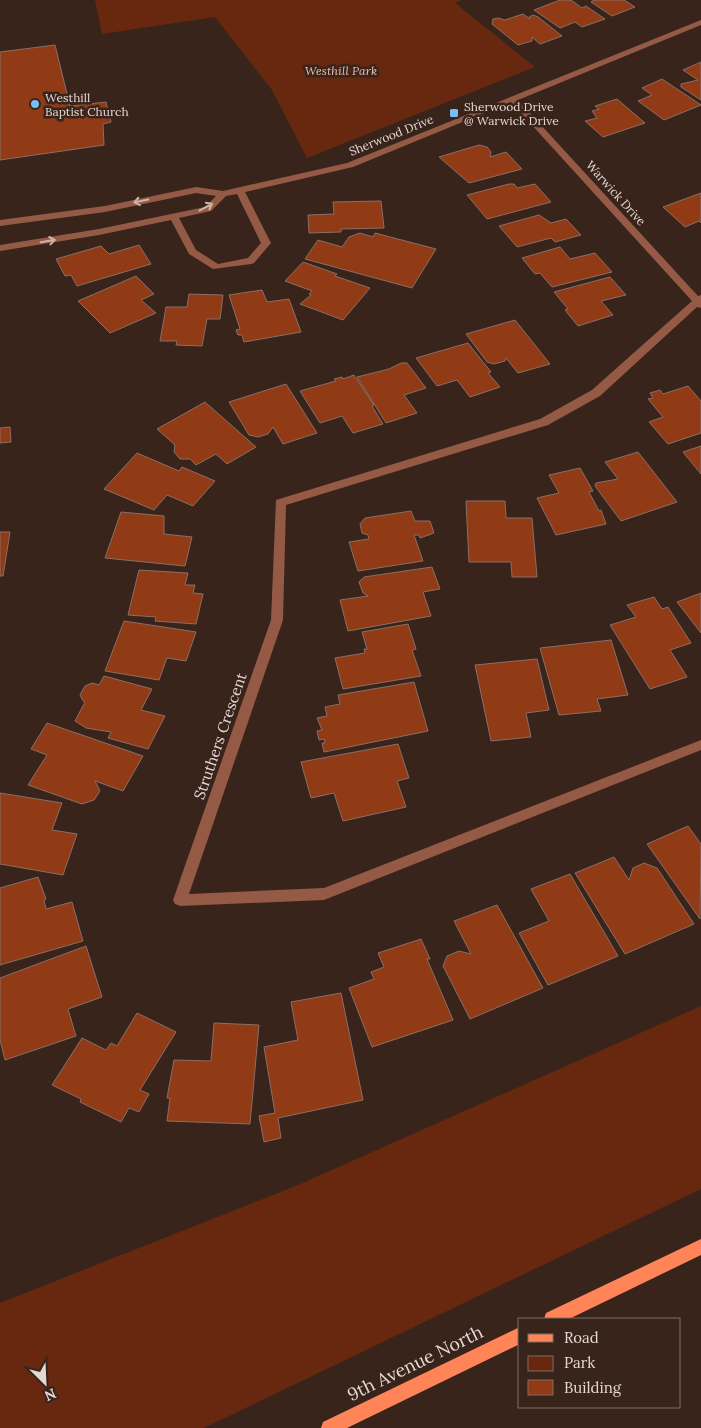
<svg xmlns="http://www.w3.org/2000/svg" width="701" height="1428" font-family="Lora,serif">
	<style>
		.green { fill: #67280f }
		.building { fill: #913a16; stroke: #896f66 }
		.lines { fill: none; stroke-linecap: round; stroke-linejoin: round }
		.minor { fill: #955a45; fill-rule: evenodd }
		.major { fill: #ff8559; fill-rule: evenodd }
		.oneway { stroke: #cdb2a8 }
		.poi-dot { fill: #78bff8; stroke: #39241c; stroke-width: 2 }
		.labels { text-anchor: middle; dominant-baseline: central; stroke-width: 5; stroke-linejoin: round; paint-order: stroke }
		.far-park-label { font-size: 12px; font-style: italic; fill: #efbdac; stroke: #39241c }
		.far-poi-label { font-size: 12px; fill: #e5d7d2; stroke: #39241c; text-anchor: start }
		.far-street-label { font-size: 12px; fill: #e5d7d2; stroke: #39241c }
		.street-label { font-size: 15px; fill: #e5d7d2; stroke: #39241c }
		.near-street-label { font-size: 18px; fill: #e5d7d2; stroke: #39241c }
	</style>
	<rect width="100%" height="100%" fill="#39241c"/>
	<g class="green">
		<path d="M95,0H462L455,3L535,67L307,158L272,90L215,17L102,34Z"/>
		<path d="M701,1006V1189L204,1428H0V1303L298,1185Z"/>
	</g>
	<g class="building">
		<path d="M560,0H571L582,8L586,6L605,19L582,27L575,22L560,28L534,10Z"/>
		<path d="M594,0H624L635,7L612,16L591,2Z"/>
		<path d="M523,14L530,19L529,17L533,15L538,17L562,36L540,44L532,37V41L518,45L492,24L493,19L498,18L505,20Z"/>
		<path d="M55,45L70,106L106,102L111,122L103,124L104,145L0,160V52Z"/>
		<path d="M701,62V100L681,87V84L698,80L683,70Z"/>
		<path d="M662,79L701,105L664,120L638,101L652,95L642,88Z"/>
		<path d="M617,99L645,123L603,137L585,121L597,118L592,111L599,109L595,106Z"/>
		<path d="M479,145L487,147L491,152L490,157L506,152L522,169L469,183L439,157Z"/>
		<path d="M509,184H514L517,188L535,184L551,202L487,219L467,195Z"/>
		<path d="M701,193V223L699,221L685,227L663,207Z"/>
		<path d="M381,201L384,228L341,229V232L309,233L308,215L334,214L333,202Z"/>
		<path d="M539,215L551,223L566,219L581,235L555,242L551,238L517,247L499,226Z"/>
		<path d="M360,233L373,237L375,233L436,249L412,288L305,259L318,240L342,247L349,237Z"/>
		<path d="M139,245L151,264L77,286L71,275L65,276L56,259L101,246L109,254Z"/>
		<path d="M560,247L570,259L595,253L612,272L552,287L540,273L535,274L522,258Z"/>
		<path d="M303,262L337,274L335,276L370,288L343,320L300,304L311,295L309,294L312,291L285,281Z"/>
		<path d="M136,276L154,294L141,300L156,313L110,333L78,301Z"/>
		<path d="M610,277L626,295L601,301L613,315L578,326L565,310L568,309L554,292Z"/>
		<path d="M262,290L267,302L289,299L301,332L244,342L242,335H238L236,330L240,329L229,295Z"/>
		<path d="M189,294L223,295L220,319H207L202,346L176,345L177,341H160L166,307H187Z"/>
		<path d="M515,320L550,364L518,373L506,358L505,361L494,364L487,362L466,334Z"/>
		<path d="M468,343L491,372L488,373L500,387L470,397L457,380L437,386L416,358Z"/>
		<path d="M401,363H407L426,388L404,395L417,413L386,423L357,377L389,369Z"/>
		<path d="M354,375L374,405L372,406L383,424L353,433L342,416L320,423L300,391L336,381L334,379L342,377L343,379Z"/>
		<path d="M286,384L317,433L283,444L273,427L268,434L258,437L249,435L229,402Z"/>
		<path d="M688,386L701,401V433L668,444L649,422L663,417L648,399L653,398L650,393L660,390L663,394Z"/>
		<path d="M205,402L256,447L227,464L216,454L196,465L190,459H180L174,452L175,445L157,429Z"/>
		<path d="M10,427L11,442L0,443V428Z"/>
		<path d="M701,446V474L683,452Z"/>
		<path d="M638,452L677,502L621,521L595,486L596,483L618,479L605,462Z"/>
		<path d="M137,453L179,471L182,467L215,481L193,506L167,495L154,510L104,489Z"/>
		<path d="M580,468L593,491L589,492L599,511L601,510L606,524L556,535L537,498L559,493L549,475Z"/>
		<path d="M466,501H505L506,518H532L537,577H512L511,562H469Z"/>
		<path d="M411,511L415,521H430L434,533L420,538L419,535H414L423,561L358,571L349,542L369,539L368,535L362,533L360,524L365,518Z"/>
		<path d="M121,512L164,516V534L192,537L185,566L105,558Z"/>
		<path d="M0,532H10L3,576H0Z"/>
		<path d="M432,567L440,589L423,592L431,616L348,631L340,600L368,596L363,593L359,582L364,577Z"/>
		<path d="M139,570L188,573L185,585H195L193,593L203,594L196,624L155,621L156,617L128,615Z"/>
		<path d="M701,593V633L677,602Z"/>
		<path d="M654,597L662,609L668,607L691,643L670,650L687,677L650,689L610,625L636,617L627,605Z"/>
		<path d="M124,621L196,632L186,661L167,658L159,680L105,671Z"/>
		<path d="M408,624L416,649L412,650L421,676L343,689L335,658L365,653L364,649H367L362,632Z"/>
		<path d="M611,640L628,695L597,699L601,711L559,715L540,648Z"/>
		<path d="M537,659L549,710L526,713L531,737L491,741L475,665Z"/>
		<path d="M104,676L152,689L141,710L165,716L148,749L108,738L111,732L86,728L75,721L85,702L83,701L80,695L85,686L92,683L99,685Z"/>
		<path d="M414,682L428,731L324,752L322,743H325L324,739L319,740L317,731L322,730L317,718L327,716L325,707L340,704L338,695Z"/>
		<path d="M47,723L143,756L123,791L95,781L100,791L94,800L82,804L28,785L47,755L31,749Z"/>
		<path d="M398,744L409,778L397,781L406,807L343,821L334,793L311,798L301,762Z"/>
		<path d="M0,793L62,803L52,830L77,834L63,875L0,864Z"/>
		<path d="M688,826L701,844L700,919L647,844Z"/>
		<path d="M614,857L629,880L633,868L644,863L657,868L694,924L625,954L575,873Z"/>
		<path d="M570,874L618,956L548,985L519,933L549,921L531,889Z"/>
		<path d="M38,877L46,899L44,900L46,909L72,902L83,941L0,965V888Z"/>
		<path d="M497,905L543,988L470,1019L443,966L447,956L459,951L471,954L454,921Z"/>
		<path d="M421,939L430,959H427L453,1020L372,1047L349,988L374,979L371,972L384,967L378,953Z"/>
		<path d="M86,946L102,997L68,1009L76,1036L5,1060L0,1040V978Z"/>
		<path d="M341,993L363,1100L278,1118L281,1138L264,1142L259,1116L275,1113L264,1047L298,1040L291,1002Z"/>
		<path d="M137,1013L176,1032L140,1090L149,1094L139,1112L129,1108L121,1122L80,1102L81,1099L52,1085L82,1038L106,1050L111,1043L117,1046Z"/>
		<path d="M214,1023L259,1025L250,1124L167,1121L170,1098H167L174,1060L211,1061Z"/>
	</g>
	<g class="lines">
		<path class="minor" d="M701,20V25L518,100L698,296L701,295V308L697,307L600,396L548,425L286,505L283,620L189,894L324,888L701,740V750L324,900L180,906L175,904L173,900L271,620L276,500L540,419L592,390L692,301L511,102L353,167L245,192L271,243L254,263L251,264L213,269L189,254L171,220L99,235L0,251V245L99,229L205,207L216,196L196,193L105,212L0,226V220L105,206L196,187L223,191L347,163ZM237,194L261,243L248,258L218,264L196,250L179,218L211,211L226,196Z"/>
		<g class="major">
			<path d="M701,1239V1255L569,1319H544L546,1313Z"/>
			<path d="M520,1327V1344L347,1428H321L323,1422Z"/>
		</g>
	</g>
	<defs><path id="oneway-shaft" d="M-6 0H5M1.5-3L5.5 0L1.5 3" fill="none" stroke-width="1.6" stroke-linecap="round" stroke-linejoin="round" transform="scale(1.25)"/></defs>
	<g class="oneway">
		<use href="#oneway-shaft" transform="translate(141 201) rotate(168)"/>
		<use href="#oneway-shaft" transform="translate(206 207) rotate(-28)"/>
		<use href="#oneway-shaft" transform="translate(48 241) rotate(-9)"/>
	</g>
	<g class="poi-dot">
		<circle cx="35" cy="104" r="5"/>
		<rect x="449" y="108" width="10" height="10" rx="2.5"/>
	</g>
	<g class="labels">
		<g class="far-park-label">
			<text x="341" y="70">Westhill Park</text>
		</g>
		<g class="far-poi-label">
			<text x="45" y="97">Westhill<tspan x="45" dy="14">Baptist Church</tspan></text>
			<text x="464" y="106">Sherwood Drive<tspan x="464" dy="14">@ Warwick Drive</tspan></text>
		</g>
		<g class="far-street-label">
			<text transform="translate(391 135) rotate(-22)">Sherwood Drive</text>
			<text transform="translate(616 193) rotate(48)">Warwick Drive</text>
		</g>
		<g class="street-label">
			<text transform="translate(220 736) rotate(-71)">Struthers Crescent</text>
		</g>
		<g class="near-street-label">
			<text transform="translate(415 1363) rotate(-26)">9th Avenue North</text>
		</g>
	</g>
	<rect x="518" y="1318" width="162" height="90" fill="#39241c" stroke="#7e6c65"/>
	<rect x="528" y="1334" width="25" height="8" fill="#ff8559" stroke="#7e6c65"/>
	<text x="564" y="1343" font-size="15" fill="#e5d7d2">Road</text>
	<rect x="528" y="1356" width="25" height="15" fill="#67280f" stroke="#7e6c65"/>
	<text x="564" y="1368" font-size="15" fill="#e5d7d2">Park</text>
	<rect x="528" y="1380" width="25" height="15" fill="#913a16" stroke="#7e6c65"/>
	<text x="564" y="1393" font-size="15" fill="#e5d7d2">Building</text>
	<g transform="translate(45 1383) rotate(156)" stroke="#39241c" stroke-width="4" paint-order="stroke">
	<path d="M0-4L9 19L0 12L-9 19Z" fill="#e5d7d2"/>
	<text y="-8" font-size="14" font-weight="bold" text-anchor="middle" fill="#e5d7d2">N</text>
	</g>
</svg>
